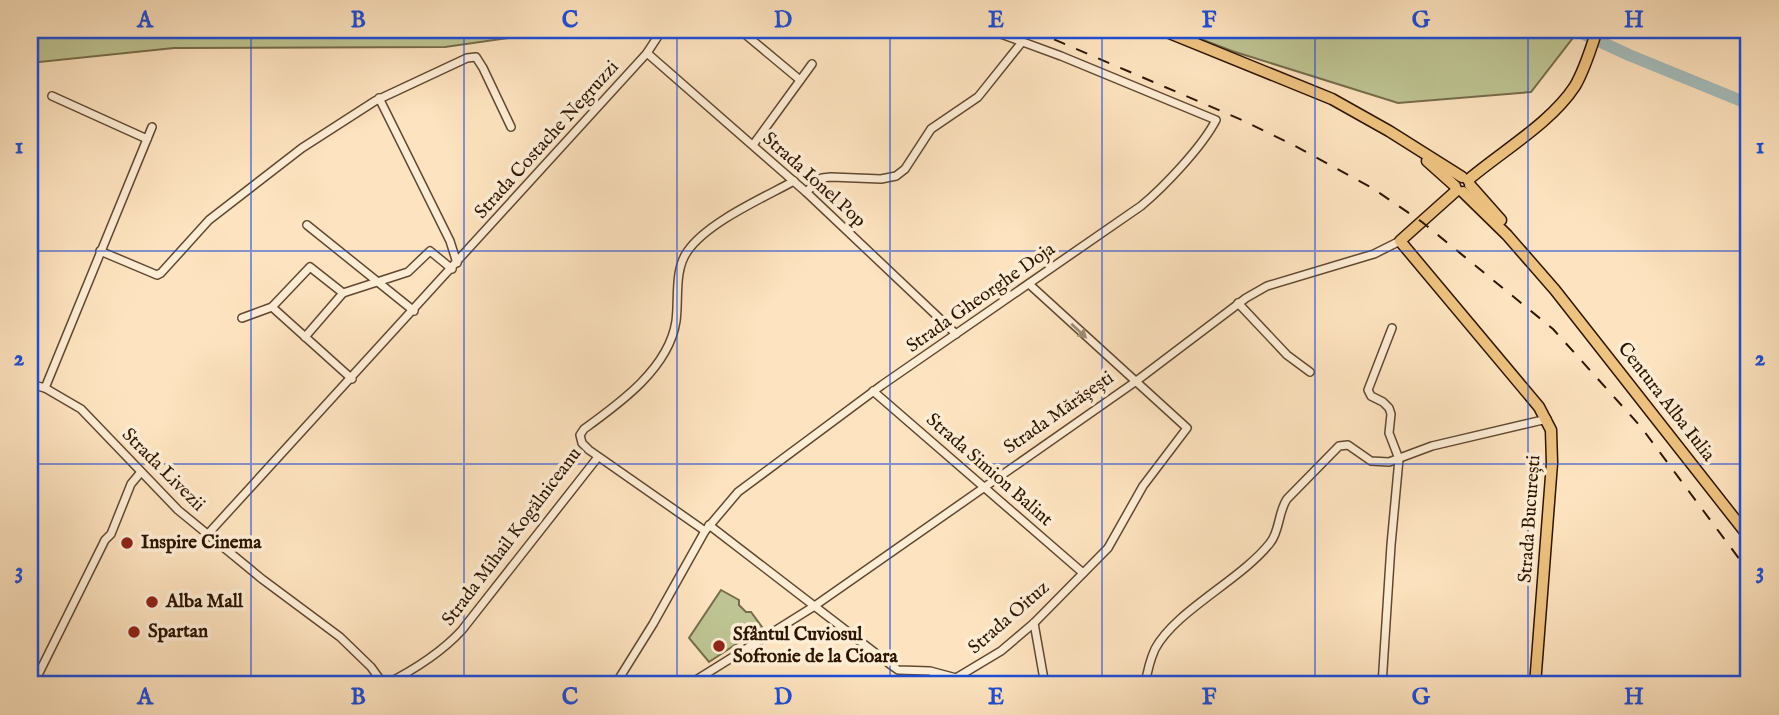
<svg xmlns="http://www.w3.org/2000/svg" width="1779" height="715" font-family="'IM FELL English',serif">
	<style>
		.green { fill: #bec493; stroke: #766c4a; stroke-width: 2 }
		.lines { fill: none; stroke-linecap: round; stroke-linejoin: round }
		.river { stroke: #a4bcbc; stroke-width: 12 }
		.minor-casing { stroke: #614830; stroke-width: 10 }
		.major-casing { stroke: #2d1500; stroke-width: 13 }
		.minor { stroke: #feedd5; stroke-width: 7 }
		.major { stroke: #eec280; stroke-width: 10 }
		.rail { stroke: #2d1500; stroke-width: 2; stroke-dasharray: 12 12; stroke-linecap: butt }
		.oneway { fill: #a08c75 }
		.grid { fill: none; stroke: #1d4ed8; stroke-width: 2; stroke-opacity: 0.55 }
		.poi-dot { fill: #8f2418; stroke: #feedd5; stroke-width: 2.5 }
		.labels { text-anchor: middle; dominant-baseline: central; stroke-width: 7; stroke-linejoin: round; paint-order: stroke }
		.street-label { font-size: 19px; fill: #2d1500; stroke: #feedd5 }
		.poi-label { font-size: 19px; font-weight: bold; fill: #2d1500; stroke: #feedd5; text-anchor: start }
		.neatline { fill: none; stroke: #1d4ed8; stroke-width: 2.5 }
		.grid-label { font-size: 23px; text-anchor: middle; font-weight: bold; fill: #1d4ed8 }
	</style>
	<rect width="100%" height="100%" fill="#fde3bf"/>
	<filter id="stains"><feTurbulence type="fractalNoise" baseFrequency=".00286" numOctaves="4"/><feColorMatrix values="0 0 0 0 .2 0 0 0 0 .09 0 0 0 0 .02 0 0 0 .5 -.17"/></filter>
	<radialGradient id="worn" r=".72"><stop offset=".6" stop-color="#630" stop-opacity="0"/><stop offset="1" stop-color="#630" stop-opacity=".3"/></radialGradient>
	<g class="green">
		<path d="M30,30H565L445,47L174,48L30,63Z"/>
		<path d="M1177,30H1579L1531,92L1398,103L1232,51Z"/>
		<path d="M721,590L739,600V605L746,612H751L762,627L709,662L689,638Z"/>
	</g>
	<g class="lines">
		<path class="river" d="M1575,30L1629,55L1749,104"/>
		<defs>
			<g id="minor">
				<path d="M740,30L800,80"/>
				<path d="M647,53L806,192L956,334"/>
				<path d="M52,96L147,139"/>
				<path d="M379,98L450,241L457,263"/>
				<path d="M753,145L812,64"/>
				<path d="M806,192L822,178L831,177L881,179L896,176L905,169L931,129L978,97L1022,42"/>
				<path d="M307,225L414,311"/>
				<path d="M100,251L157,275L161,273L209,220L302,148L375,101L467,58L476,57L483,68L511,127"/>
				<path d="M1238,303L1287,355L1310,372"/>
				<path d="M272,307L352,379"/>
				<path d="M242,318L272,307L310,267L343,293L408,272L430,251L452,269"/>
				<path d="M305,337L343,293"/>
				<path d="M30,384L45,388L81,409L178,510L262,579L340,637L371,667L384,685"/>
				<path d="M45,388L152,127"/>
				<path d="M873,391L1083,573"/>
				<path d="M709,525L891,665L898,670L930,671L956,678"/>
				<path d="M705,531L589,450L582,443L580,435L584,429C620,403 669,368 676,321C679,299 674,271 687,252C706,223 763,198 794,181"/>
				<path d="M207,535L647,53L662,30"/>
				<path d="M1034,623L1045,685"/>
				<path d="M33,685L105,540L111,534L131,484L141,472"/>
				<path d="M384,685C412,671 441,653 462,630L598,457"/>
				<path d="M615,685L653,624L705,531L738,492L882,385L1141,206C1164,187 1202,147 1216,120L1061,56L990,30"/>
				<path d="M688,685L813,607L1135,382L1246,298L1267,286L1374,254L1400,241"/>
				<path d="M948,685L956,678L1001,651L1034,623L1108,548L1143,486L1187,428L1029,284"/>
				<path d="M1145,685C1147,673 1150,660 1155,649C1175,611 1241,580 1270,543C1280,531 1278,512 1287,499L1339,446L1348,445L1371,461L1389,462L1432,446L1547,419"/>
				<path d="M1382,685L1391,545L1399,459L1389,433L1391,414L1389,408L1383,402L1371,396L1368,390L1392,328"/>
			</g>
			<g id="major">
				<path d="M1162,30L1332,99L1389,131L1462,177"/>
				<path d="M1427,161L1455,186"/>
				<path d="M1468,180C1502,151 1551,123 1575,86C1585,69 1591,48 1597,30"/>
				<path d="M1470,185L1501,220"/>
				<path d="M1457,190L1400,241L1539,407L1551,430L1552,463L1535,685"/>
				<path d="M1463,192L1507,235L1555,290L1749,537"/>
			</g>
		</defs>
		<use href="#minor" class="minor-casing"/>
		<use href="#major" class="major-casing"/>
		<use href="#minor" class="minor"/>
		<use href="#major" class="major"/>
		<path class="rail" d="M1032,30L1242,120L1295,146L1372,188L1422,222L1553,329L1641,427L1749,572"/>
	</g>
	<defs><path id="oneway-solid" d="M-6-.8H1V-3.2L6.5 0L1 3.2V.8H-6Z" transform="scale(1.75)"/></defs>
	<use class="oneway" href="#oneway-solid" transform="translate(1079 331) rotate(43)"/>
	<path class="grid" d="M251,30V685M464,30V685M677,30V685M890,30V685M1102,30V685M1315,30V685M1528,30V685M30,251H1749M30,464H1749"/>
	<g class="poi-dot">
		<circle cx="127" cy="543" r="7"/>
		<circle cx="152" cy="602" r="7"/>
		<circle cx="134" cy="632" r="7"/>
		<circle cx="719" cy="646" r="7"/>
	</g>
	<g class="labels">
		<g class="street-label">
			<text transform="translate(547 140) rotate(-48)">Strada Costache Negruzzi</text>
			<text transform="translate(814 180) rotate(42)">Strada Ionel Pop</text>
			<text transform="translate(981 298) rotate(-35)">Strada Gheorghe Doja</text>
			<text transform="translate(1666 402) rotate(52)">Centura Alba Iulia</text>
			<text transform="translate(1059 413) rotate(-35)">Strada Mărășești</text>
			<text transform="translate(163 470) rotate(45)">Strada Livezii</text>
			<text transform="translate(989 470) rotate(41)">Strada Simion Balint</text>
			<text transform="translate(1530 519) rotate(-86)">Strada București</text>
			<text transform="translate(512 537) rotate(-53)">Strada Mihail Kogălniceanu</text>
			<text transform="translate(1009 618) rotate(-41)">Strada Oituz</text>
		</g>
		<g class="poi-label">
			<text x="141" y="543">Inspire Cinema</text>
			<text x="166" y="602">Alba Mall</text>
			<text x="148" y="632">Spartan</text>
			<text x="733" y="635">Sfântul Cuviosul<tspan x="733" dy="22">Sofronie de la Cioara</tspan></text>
		</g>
	</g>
	<rect width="1779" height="715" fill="none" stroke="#fde3bf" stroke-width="77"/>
	<rect x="38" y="38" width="1702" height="638" class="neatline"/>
	<g class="grid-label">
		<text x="145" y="27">A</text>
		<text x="358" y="27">B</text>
		<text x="570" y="27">C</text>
		<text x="783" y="27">D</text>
		<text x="996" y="27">E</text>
		<text x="1209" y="27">F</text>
		<text x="1421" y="27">G</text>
		<text x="1634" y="27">H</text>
		<text x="19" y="153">1</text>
		<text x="1760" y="153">1</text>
		<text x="19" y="365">2</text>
		<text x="1760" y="365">2</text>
		<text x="19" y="578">3</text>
		<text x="1760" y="578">3</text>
		<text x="145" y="704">A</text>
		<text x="358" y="704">B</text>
		<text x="570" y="704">C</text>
		<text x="783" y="704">D</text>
		<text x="996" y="704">E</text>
		<text x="1209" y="704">F</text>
		<text x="1421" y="704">G</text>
		<text x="1634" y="704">H</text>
	</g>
	<rect width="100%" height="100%" filter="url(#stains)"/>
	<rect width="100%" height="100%" fill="url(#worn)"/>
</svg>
